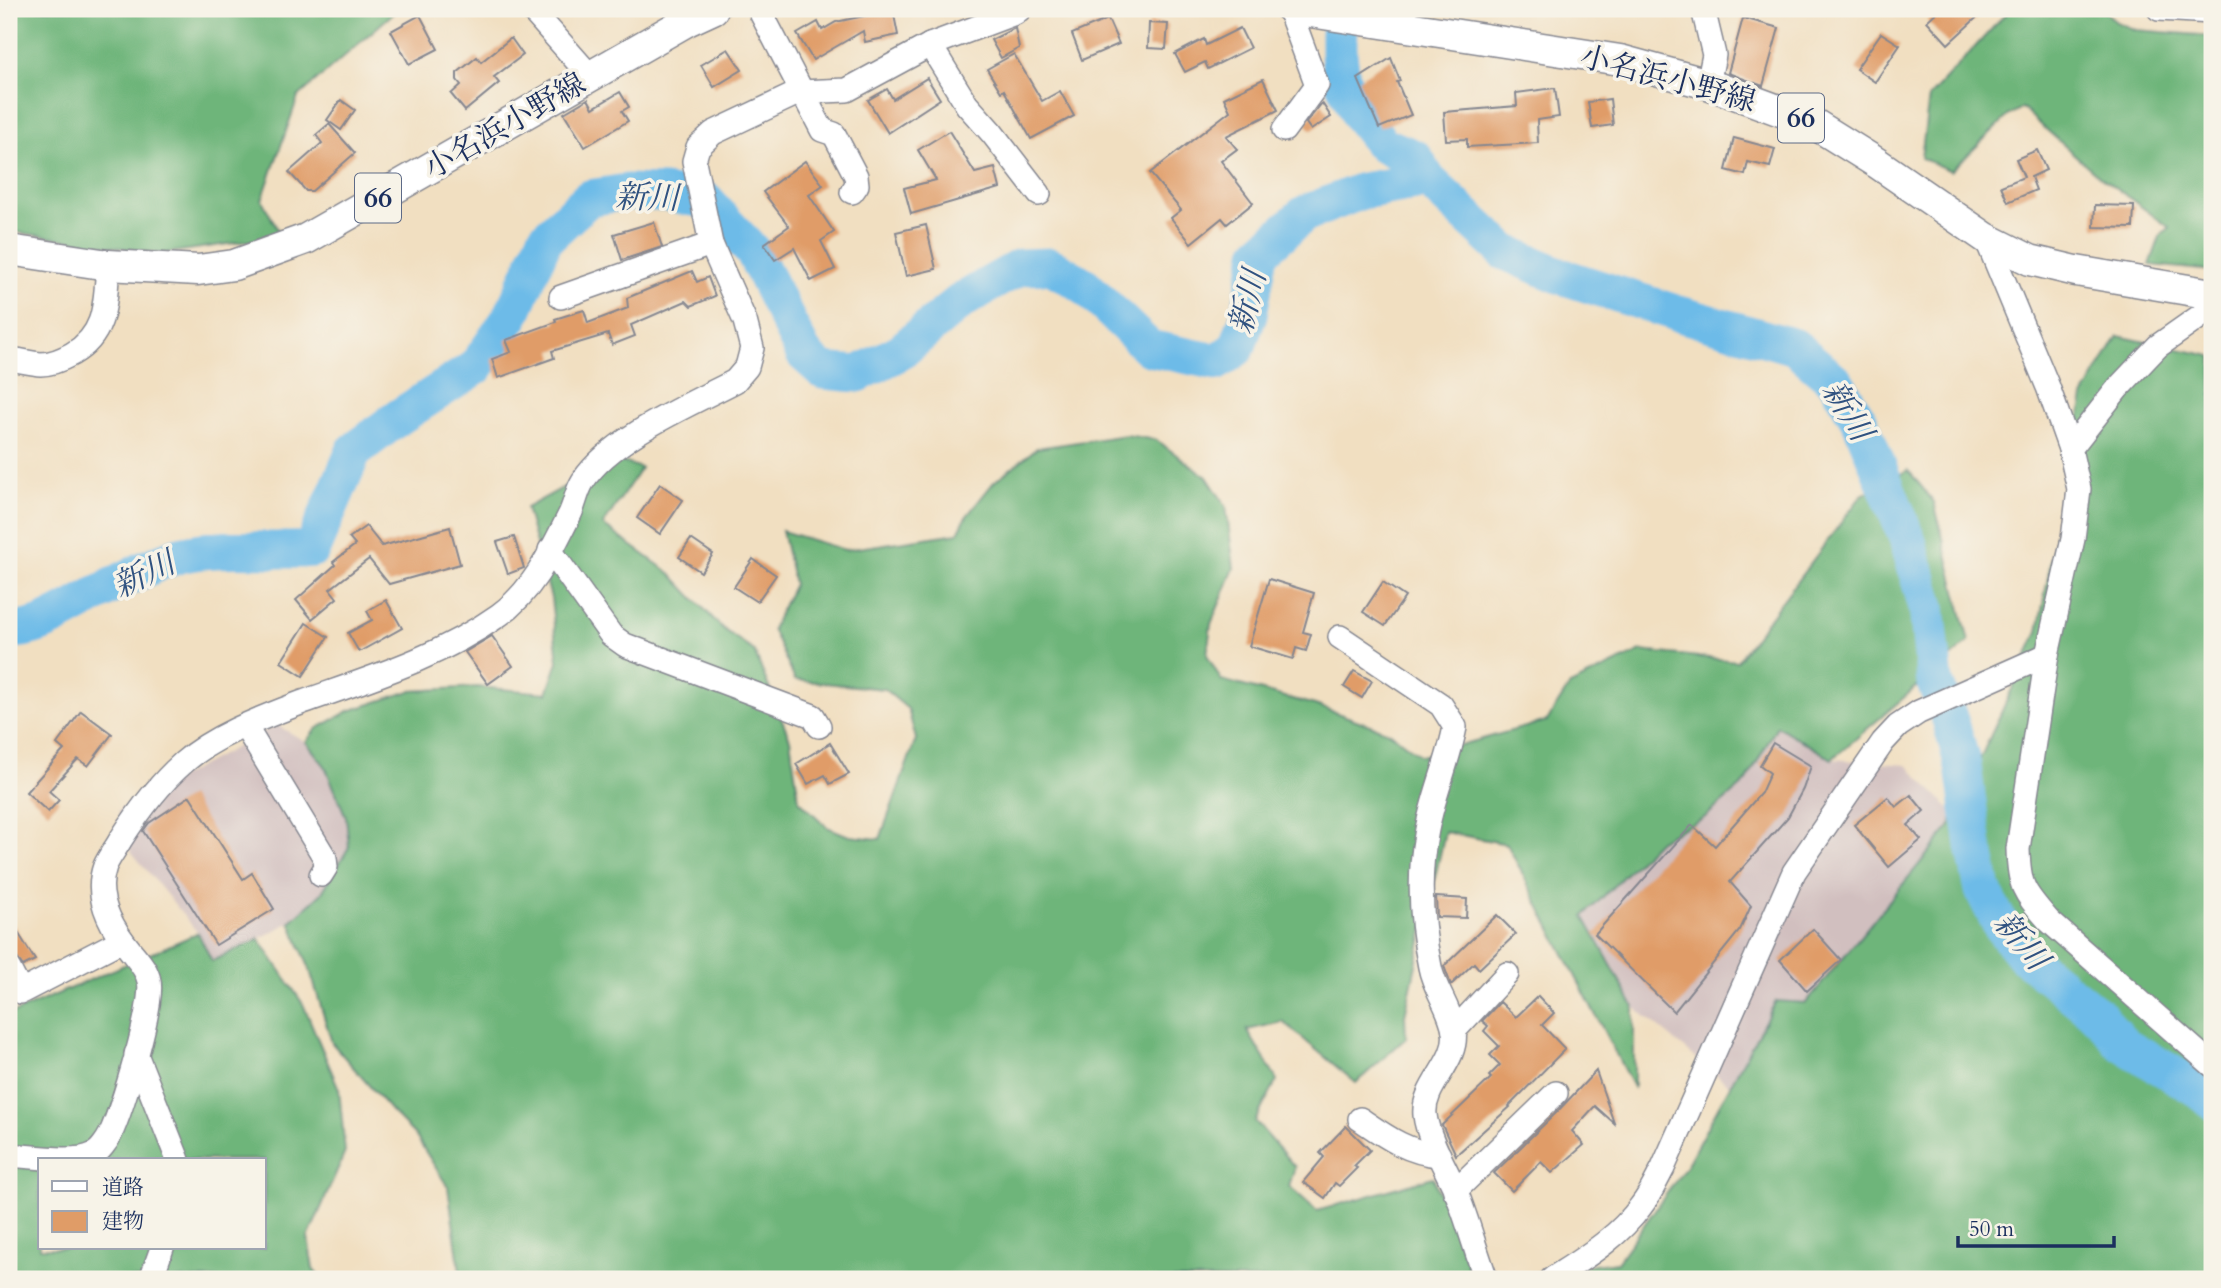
<svg xmlns="http://www.w3.org/2000/svg" width="2221" height="1288" font-family="Cardo,'Noto Serif JP',serif">
	<style>
		.industrial { fill: #d1bfbf }
		.forest { fill: #6eb57a; stroke: #44726c; stroke-width: 2; fill-rule: evenodd }
		.lines { fill: none; stroke-linecap: round; stroke-linejoin: round }
		.river { stroke: #6dbbe8; stroke-width: 37 }
		.building { fill: #e09c67 }
		.minor-casing { stroke: #868790; stroke-width: 26 }
		.major-casing { stroke: #868790; stroke-width: 33 }
		.minor { stroke: #fff; stroke-width: 23 }
		.major { stroke: #fff; stroke-width: 30 }
		.labels { text-anchor: middle; dominant-baseline: central; stroke-width: 7; stroke-linejoin: round; paint-order: stroke }
		.shield { fill: #f7f3e8; stroke: #5d6a87; stroke-width: 2 }
		.shield-label { font-size: 28px; font-weight: bold; fill: #1b2f5e }
		.street-label { font-size: 30px; fill: #1b2f5e; stroke: #f7f3e8 }
		.water-label { font-size: 32px; font-style: italic; fill: #305280; stroke: #f7f3e8 }
	</style>
	<rect width="100%" height="100%" fill="#f7f3e8"/>
	<filter id="ink" filterUnits="userSpaceOnUse"><feTurbulence type="fractalNoise" baseFrequency=".0143" numOctaves="2"/><feDisplacementMap in="SourceGraphic" scale="14" xChannelSelector="R" yChannelSelector="G"/><feConvolveMatrix kernelMatrix="1 2 1 2 8 2 1 2 1" color-interpolation-filters="sRGB"/></filter>
	<filter id="wash" filterUnits="userSpaceOnUse"><feTurbulence type="fractalNoise" baseFrequency=".00686" numOctaves="4" result="noise"/><feDisplacementMap in="SourceGraphic" scale="28" xChannelSelector="R" yChannelSelector="G"/><feGaussianBlur stdDeviation="1.57" result="paint"/><feColorMatrix in="noise" values="0 0 0 0 0 0 0 0 0 0 0 0 0 0 0 0 0 1.4 0 .05"/><feComposite in="paint" operator="in"/></filter>
	<g filter="url(#wash)">
		<rect width="100%" height="100%" fill="#f1dfc1"/>
		<g class="industrial">
			<path d="M277,725L306,742L325,766L346,817L349,847L321,894L290,922L259,939L212,961L198,933L130,850L118,811Z"/>
			<path d="M1778,725L1832,759L1907,765L1955,814L1948,829L1806,1003L1776,1002L1730,1086L1634,1007L1584,916L1659,840L1704,818L1746,782Z"/>
		</g>
		<g class="forest">
			<path d="M9,9H398L298,97L262,200L281,236L161,254L9,231Z"/>
			<path d="M2010,9H2103L2116,22L2136,30L2212,36V271L2150,265L2161,234L2170,228L2093,171L2022,108L2008,116L1951,171L1921,158L1929,97Z"/>
			<path d="M2118,336L2212,356V1279H1519L1520,1275L1617,1262L1685,1168L1776,1001L1806,1003L1948,829L2038,632L2063,495L2085,393Z"/>
			<path d="M1126,435L1156,440L1207,477L1226,506L1234,568L1211,624L1207,655L1221,680L1315,705L1389,732L1421,756L1547,721L1570,685L1641,651L1737,661L1862,495L1908,470L1934,502L1969,642L1832,759L1777,726L1746,782L1704,818L1659,840L1584,916L1634,1007V1089L1507,844L1445,832L1405,1015L1406,1038L1356,1083L1283,1022L1247,1030L1277,1080L1255,1121L1295,1167L1289,1186L1317,1211L1433,1177L1473,1279H461L448,1187L415,1135L393,1113L332,1043L309,967L290,922L321,894L349,847L346,817L325,766L306,742L316,729L349,711L410,691L478,687L547,693L558,662L551,598L526,508L615,459L641,468L603,525L671,574L722,628L754,651L790,739L799,800L827,827L849,836L880,839L916,739L908,709L884,689L795,680L772,629L794,584L782,531L845,550L958,533L966,517L994,482L1037,448Z"/>
			<path d="M198,933L212,961L259,939L303,1004L339,1089L345,1152L308,1238L313,1269L321,1279H9V1015ZM40,1160H264V1248H40Z"/>
		</g>
		<g class="lines">
			<g class="river">
				<path d="M1345,9L1339,33V54L1342,79L1359,115L1383,145L1415,158L1428,180L1505,252L1561,276L1676,313L1795,347L1836,382L1861,424L1907,538L1927,607L1935,683L1950,719L1963,766L1974,846L1983,890L2002,928L2023,955L2101,1018L2121,1043L2198,1089L2212,1101"/>
				<path d="M9,630C34,631 56,617 78,605C105,590 155,561 184,554C226,545 270,553 312,549L354,451L396,419L476,367L512,315L545,239L589,198L627,192L664,193L705,200L754,253L804,354L823,371L858,374L900,352L960,302L990,284L1020,267L1051,266L1085,286L1149,348L1217,362L1237,348L1249,314L1260,253L1304,214L1362,191L1428,180"/>
			</g>
		</g>
		<g id="blocks">
			<g class="building">
				<path d="M1940,9H1986L1948,44L1927,21Z"/>
				<path d="M892,10H893L898,35L865,42L863,31L813,60L797,34L818,22L822,30L836,22Z"/>
				<path d="M420,15L438,49L409,64L391,31Z"/>
				<path d="M1743,18L1779,28L1763,86L1728,73Z"/>
				<path d="M1108,19L1119,44L1082,60L1072,34Z"/>
				<path d="M1149,23L1168,24L1166,49L1148,48Z"/>
				<path d="M1015,28L1019,48L1001,58L991,40Z"/>
				<path d="M1240,28L1250,48L1208,69L1205,62L1185,72L1175,54L1204,39L1206,45Z"/>
				<path d="M1881,33L1900,45L1875,82L1856,69Z"/>
				<path d="M511,38L523,55L494,77L499,83L465,111L451,94L461,85L457,80V73L477,57L481,62Z"/>
				<path d="M728,49L742,70L714,87L701,65Z"/>
				<path d="M1014,54L1042,101L1060,91L1074,116L1031,139L1004,90L1001,92L987,69Z"/>
				<path d="M1391,58L1400,81L1397,82L1411,115L1379,128L1358,79Z"/>
				<path d="M927,78L940,99L888,133L868,100L887,89L893,99Z"/>
				<path d="M1263,79L1278,110L1226,136L1237,149L1221,161L1253,203L1227,224L1222,218L1191,243L1171,218L1181,210L1150,173L1230,111L1224,98Z"/>
				<path d="M1555,88L1559,117L1537,120L1538,143L1467,147V139L1446,140L1444,112L1517,106L1516,93Z"/>
				<path d="M620,92L629,107L622,111L628,121L585,147L564,113L588,99L593,108Z"/>
				<path d="M1610,99L1613,125L1592,128L1588,102Z"/>
				<path d="M341,100L355,110L341,130L327,120Z"/>
				<path d="M1322,103L1331,117L1311,130L1306,123Z"/>
				<path d="M329,124L355,153L312,191H306L289,172L322,143L316,135Z"/>
				<path d="M949,131L975,173L995,168L1000,188L911,214L904,188L936,180L918,150Z"/>
				<path d="M1734,138L1775,149L1770,167L1748,162L1745,175L1726,170Z"/>
				<path d="M2037,150L2046,170L2031,177L2036,190L2008,202L2001,186L2024,177L2016,159Z"/>
				<path d="M805,161L823,185L809,195L834,232L821,241L835,269L811,281L794,248L775,260L764,244L789,226L763,192Z"/>
				<path d="M2095,205L2134,206L2133,228L2094,227Z"/>
				<path d="M654,222L662,247L622,260L614,234Z"/>
				<path d="M926,225L936,269L906,276L896,232Z"/>
				<path d="M692,271L697,282L708,277L715,296L691,306L686,301L631,325L635,336L612,345L608,334L552,351L554,358L498,378L492,359L511,352L506,340L556,322L555,319L584,310L588,323L628,308L627,298Z"/>
				<path d="M660,484L683,500L660,534L637,518Z"/>
				<path d="M366,526L382,546L450,527L460,564L389,584L369,559L330,589L337,598L312,619L296,600L335,565L333,562L355,545L349,538Z"/>
				<path d="M514,537L524,568L508,574L497,542Z"/>
				<path d="M691,539L713,554L701,572L679,557Z"/>
				<path d="M753,559L776,575L757,602L734,587Z"/>
				<path d="M1269,579L1314,593L1303,632L1311,634L1306,651L1296,648L1293,659L1249,646Z"/>
				<path d="M1383,582L1405,597L1385,626L1363,612Z"/>
				<path d="M386,600L402,628L359,652L348,633L372,620L367,611Z"/>
				<path d="M306,623L328,637L303,676L281,662Z"/>
				<path d="M492,636L513,666L488,684L465,652Z"/>
				<path d="M1354,671L1372,681L1362,698L1344,687Z"/>
				<path d="M81,711L112,734L88,766L78,759L49,791L59,800L48,812L26,792L64,750L57,744Z"/>
				<path d="M830,743L849,774L830,784L825,775L808,784L796,764Z"/>
				<path d="M1773,743L1811,766L1803,789L1788,817L1730,882L1751,906L1740,930L1674,1012L1595,934L1692,825L1715,846L1761,793L1770,773L1760,765Z"/>
				<path d="M1911,795L1924,811L1908,825L1921,840L1889,867L1854,825L1888,797L1896,807Z"/>
				<path d="M190,796L243,879L252,873L274,909L216,945L143,831L149,823Z"/>
				<path d="M1436,897L1467,899L1466,918L1437,917Z"/>
				<path d="M1497,915L1516,934L1479,969L1474,963L1451,985L1444,966Z"/>
				<path d="M9,918L35,960L23,966L17,958L9,954Z"/>
				<path d="M1813,929L1841,960L1807,991L1780,960Z"/>
				<path d="M1538,996L1554,1013L1542,1025L1565,1049L1509,1106L1510,1107L1456,1155L1442,1125L1491,1078L1489,1076L1500,1065L1490,1055L1499,1046L1484,1031L1488,1026L1482,1021L1500,1002L1516,1017Z"/>
				<path d="M1596,1071L1614,1123L1595,1106L1572,1131L1584,1145L1552,1173L1541,1162L1512,1191L1494,1173L1556,1113Z"/>
				<path d="M1346,1126L1370,1150L1354,1166L1357,1168L1339,1186L1335,1183L1325,1198L1303,1182L1324,1157L1320,1153Z"/>
			</g>
		</g>
	</g>
	<g filter="url(#ink)">
		<use href="#blocks" fill-opacity="0" stroke="#868790" stroke-width="2"/>
		<g class="lines">
			<defs>
				<g id="minor">
					<path d="M531,9L591,77"/>
					<path d="M759,9L822,130L834,134L856,176L857,185L852,192"/>
					<path d="M1703,9L1714,55L1708,84"/>
					<path d="M2159,9L2212,12"/>
					<path d="M930,45L1015,13L1020,9"/>
					<path d="M1284,130L1317,85L1289,9"/>
					<path d="M1986,238L2048,387L2070,449L2079,489L2073,539L2047,655L2018,849C2019,888 2024,892 2049,921L2212,1065"/>
					<path d="M561,297L711,244"/>
					<path d="M9,359C19,360 30,363 41,364C50,364 63,359 72,354C107,334 105,302 108,265"/>
					<path d="M2070,449L2118,388L2158,346L2212,308"/>
					<path d="M550,550L611,635L625,645L813,716L819,726"/>
					<path d="M1340,637L1441,705L1455,727C1448,764 1432,798 1426,835C1418,877 1421,924 1430,967C1434,989 1451,1009 1454,1031C1459,1062 1422,1085 1425,1115C1427,1136 1446,1169 1455,1189C1467,1218 1475,1249 1486,1279"/>
					<path d="M245,726L325,858L326,867L321,875"/>
					<path d="M9,969L21,992L122,940"/>
					<path d="M1454,1031L1507,974"/>
					<path d="M136,1054L178,1160"/>
					<path d="M1360,1119C1385,1136 1408,1153 1439,1155"/>
					<path d="M9,1155C30,1156 76,1164 94,1154C100,1151 107,1141 110,1135C121,1112 155,1003 149,981C147,969 137,959 130,950C111,927 94,896 105,866C109,857 116,848 121,839C139,811 158,785 183,763C214,735 264,717 303,702C371,678 440,657 499,615C533,591 551,552 569,516C575,505 576,492 583,481C611,438 689,405 735,381L747,367L752,348L745,321L711,244L694,161L698,147L713,133L800,92L847,90L930,45L967,105L992,133L1039,194"/>
					<path d="M1455,1191L1556,1093"/>
					<path d="M151,1279L162,1248"/>
					<path d="M1552,1279C1584,1258 1618,1238 1641,1206C1650,1195 1656,1181 1663,1168L1794,872L1883,742L1898,726L1919,712L2047,655"/>
				</g>
				<g id="major">
					<path d="M1291,9L1620,60L1708,84L1813,123L1877,163L1986,238L2030,260L2076,271L2212,294"/>
					<path d="M9,250L108,265L198,270L234,265L306,239L687,21L713,9"/>
				</g>
			</defs>
			<use href="#minor" class="minor-casing"/>
			<use href="#major" class="major-casing"/>
			<use href="#minor" class="minor"/>
			<use href="#major" class="major"/>
		</g>
	</g>
	<g class="labels">
		<g class="shield">
			<rect x="1778" y="93.5" width="46" height="49" rx="5"/>
			<rect x="355" y="173.5" width="46" height="49" rx="5"/>
		</g>
		<g class="shield-label">
			<text x="1801" y="118">66</text>
			<text x="378" y="198">66</text>
		</g>
		<g class="street-label">
			<text transform="translate(1668 79) rotate(15)">小名浜小野線</text>
			<text transform="translate(505 126) rotate(-30)">小名浜小野線</text>
		</g>
		<g class="water-label">
			<text transform="translate(647 198) rotate(1)">新川</text>
			<text transform="translate(1248 302) rotate(-76)">新川</text>
			<text transform="translate(1847 411) rotate(58)">新川</text>
			<text transform="translate(144 575) rotate(-26)">新川</text>
			<text transform="translate(2021 941) rotate(50)">新川</text>
		</g>
	</g>
	<rect width="2221" height="1288" fill="none" stroke="#f7f3e8" stroke-width="35"/>
	<rect x="38" y="1158" width="228" height="91" fill="#f7f3e8" stroke="#9fa5b1" stroke-width="2"/>
	<rect x="52" y="1181" width="35" height="10" fill="#ffffff" stroke="#9fa5b1" stroke-width="2"/>
	<text x="102" y="1194" font-size="21" fill="#1b2f5e">道路</text>
	<rect x="52" y="1211" width="35" height="21" fill="#e09c67" stroke="#9fa5b1" stroke-width="2"/>
	<text x="102" y="1228" font-size="21" fill="#1b2f5e">建物</text>
	<path d="M1958 1236v10h156v-10" fill="none" stroke="#1b2f5e" stroke-width="3.5"/>
	<text x="1969" y="1236" font-size="21" fill="#1b2f5e" stroke="#f7f3e8" stroke-width="5" paint-order="stroke">50 m</text>
</svg>
